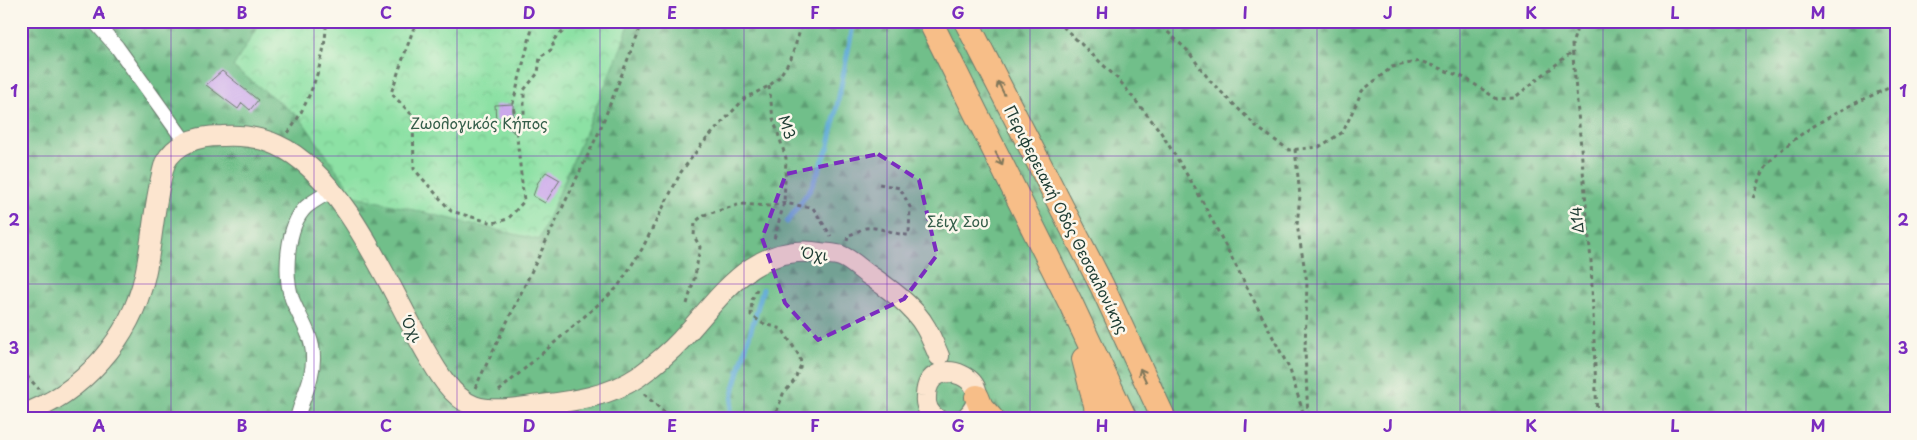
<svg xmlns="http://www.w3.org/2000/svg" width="1917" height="440" font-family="'Playpen Sans',sans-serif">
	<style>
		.forest { fill: url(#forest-firs); stroke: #487e5f }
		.park { fill: url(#park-crowns); stroke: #568f6c }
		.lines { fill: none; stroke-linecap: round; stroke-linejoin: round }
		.stream { stroke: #5ca9d5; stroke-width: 5 }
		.building { fill: #cba8eb }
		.minor-casing { stroke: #6a7a6c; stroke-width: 16 }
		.secondary-casing { stroke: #6a7a6c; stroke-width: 22 }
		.trunk-casing { stroke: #6a7a6c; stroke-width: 26 }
		.path { stroke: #6a7a6c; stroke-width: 3; stroke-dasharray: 4 4; stroke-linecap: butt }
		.minor { stroke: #fff; stroke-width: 14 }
		.secondary { stroke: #fce5cf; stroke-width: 20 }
		.trunk { stroke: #f7be88; stroke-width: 24 }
		.oneway { stroke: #80775a }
		.marked { fill: #7b2cbf; fill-opacity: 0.2; stroke: #7b2cbf; stroke-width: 4; stroke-dasharray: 10 6; stroke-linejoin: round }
		.grid { fill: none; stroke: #7b2cbf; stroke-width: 1; stroke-opacity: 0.55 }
		.labels { text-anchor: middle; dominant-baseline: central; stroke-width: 5; stroke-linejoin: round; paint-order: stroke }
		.park-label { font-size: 15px; fill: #355e4a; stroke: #fbf7ec }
		.street-label { font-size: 15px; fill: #1f3d34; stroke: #fbf7ec }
		.neatline { fill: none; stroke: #7b2cbf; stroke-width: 2 }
		.grid-label { font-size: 16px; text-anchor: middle; font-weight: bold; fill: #7b2cbf }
	</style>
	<defs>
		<pattern id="forest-firs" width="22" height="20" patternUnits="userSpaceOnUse" patternTransform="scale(1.25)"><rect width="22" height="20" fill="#71bf8a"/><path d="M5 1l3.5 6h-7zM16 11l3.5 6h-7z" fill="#5c9c72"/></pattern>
		<pattern id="park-crowns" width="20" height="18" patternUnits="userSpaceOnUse" patternTransform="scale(1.25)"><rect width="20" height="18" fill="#8ce1a4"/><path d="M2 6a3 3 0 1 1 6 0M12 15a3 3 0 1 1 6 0" fill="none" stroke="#78c28e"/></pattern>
	</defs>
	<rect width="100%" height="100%" fill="#fbf7ec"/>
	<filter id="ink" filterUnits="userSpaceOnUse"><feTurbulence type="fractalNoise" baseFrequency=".02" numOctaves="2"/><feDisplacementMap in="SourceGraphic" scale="10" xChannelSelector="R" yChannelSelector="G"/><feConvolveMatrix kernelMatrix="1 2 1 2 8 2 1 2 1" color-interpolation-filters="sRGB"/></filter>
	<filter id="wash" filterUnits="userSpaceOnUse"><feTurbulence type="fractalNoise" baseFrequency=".0096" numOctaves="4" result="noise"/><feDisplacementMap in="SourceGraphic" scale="20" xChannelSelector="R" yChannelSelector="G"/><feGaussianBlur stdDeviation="1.12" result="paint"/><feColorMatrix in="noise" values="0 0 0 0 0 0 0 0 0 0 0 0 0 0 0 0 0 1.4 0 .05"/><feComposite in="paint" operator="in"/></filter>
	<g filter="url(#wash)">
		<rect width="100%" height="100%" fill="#f4ebd5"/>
		<rect class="forest" x="21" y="21" width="1875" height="398"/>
		<path class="park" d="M261,21H630L621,48L539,240L355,196L300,118L233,67Z"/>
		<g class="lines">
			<g class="stream">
				<path d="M787,222L811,188L829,146L854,21"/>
				<path d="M729,419L734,388L763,289"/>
			</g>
		</g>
		<g id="blocks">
			<g class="building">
				<path d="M222,71L258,100L250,110L242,103L238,109L206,85Z"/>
				<path d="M513,104L514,133L503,121H496L495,105Z"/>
				<path d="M546,172L560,180L545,203L533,196L538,182Z"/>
			</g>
		</g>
	</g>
	<g filter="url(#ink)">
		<use href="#blocks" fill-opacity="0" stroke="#6a7a6c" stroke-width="1"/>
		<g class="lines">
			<defs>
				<g id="minor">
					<path d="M94,21L117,47L186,143"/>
					<path d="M297,419C302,397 314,379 313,356C313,336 299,317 292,299C284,275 286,226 306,207C313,201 323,196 332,190"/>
				</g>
				<g id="secondary">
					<path d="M21,415C82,394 131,338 145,275C153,239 154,199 165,163C176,142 199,136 222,136C240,135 260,137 277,145C342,174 388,284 422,345C434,366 450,397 474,406C494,413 521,407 541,405C574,401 610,396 638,377C653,366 668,354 681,340C721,297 753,242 821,253C827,254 835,254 841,256C850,259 859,268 866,273C887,287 914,306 926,328C931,337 935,347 939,356"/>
					<path d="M937,419C929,414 925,405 926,396C927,349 1007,380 965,419"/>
				</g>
				<g id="trunk">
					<path d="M930,21L1071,304L1125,419"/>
					<path d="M966,21L1102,286L1164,419"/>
					<path d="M1084,359L1096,405L1097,419"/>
					<path d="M977,397L981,407L992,419"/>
				</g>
			</defs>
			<use href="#minor" class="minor-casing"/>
			<use href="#secondary" class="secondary-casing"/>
			<use href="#trunk" class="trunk-casing"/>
			<g class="path">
				<path d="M420,21L413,30L391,93L413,116L414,169L451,211L493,223L508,219L524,201L516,129L524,114V90L538,73L540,57L554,48L552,41L575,21"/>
				<path d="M1057,21L1119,80L1160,131L1197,191L1290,370L1305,419"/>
				<path d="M1156,21L1187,50L1211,82L1258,128L1289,150L1319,147L1343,132L1362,91L1392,67L1420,61L1465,78L1497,99L1514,98L1573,51"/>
				<path d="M1579,21L1572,45L1591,261L1597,419"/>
				<path d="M769,86L773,118L786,158L784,203L774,239"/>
				<path d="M516,128L513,103L534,21"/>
				<path d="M288,133C309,105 327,56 326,21"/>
				<path d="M1295,149L1300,196L1297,225L1307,282L1305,350L1308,419"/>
				<path d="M1753,198C1758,187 1762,168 1771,160C1804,126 1853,103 1896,85"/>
				<path d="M847,241L848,235C855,234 860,229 866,228C881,226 894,235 909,235L910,207L900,188L879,184"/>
				<path d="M21,244L25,275L21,288"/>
				<path d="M757,289L752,300L751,315L762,323L782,329L800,357L801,365L794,381L783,394L774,419"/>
				<path d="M687,304L695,276L700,247L694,236L695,222L704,215L741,204L768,206L784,203L813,208L831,236"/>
				<path d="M21,370L39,389"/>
				<path d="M475,388L599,132L643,21"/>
				<path d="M499,391L617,288L642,249L681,172L702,144L745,98L769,86L779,77L791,59L803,21"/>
				<path d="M644,394L665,413L666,419"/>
			</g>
			<use href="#minor" class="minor"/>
			<use href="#secondary" class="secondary"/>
			<use href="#trunk" class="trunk"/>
		</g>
		<defs><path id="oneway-shaft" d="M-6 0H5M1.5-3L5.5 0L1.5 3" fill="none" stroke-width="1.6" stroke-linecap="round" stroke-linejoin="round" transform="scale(1.25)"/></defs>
		<g class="oneway">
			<use href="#oneway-shaft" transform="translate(1001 88) rotate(-117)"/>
			<use href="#oneway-shaft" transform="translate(999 159) rotate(63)"/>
			<use href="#oneway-shaft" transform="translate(1143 375) rotate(-115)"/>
		</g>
	</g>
	<path class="marked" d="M878,154L919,180L937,255L904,299L818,340L785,303L762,238L786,174Z"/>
	<path class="grid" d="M171,21V419M314,21V419M457,21V419M600,21V419M744,21V419M887,21V419M1030,21V419M1173,21V419M1317,21V419M1460,21V419M1603,21V419M1746,21V419M21,156H1896M21,284H1896"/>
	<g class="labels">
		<g class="park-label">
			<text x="479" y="122">Ζωολογικός Κήπος</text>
			<text x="958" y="220">Σέιχ Σου</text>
		</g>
		<g class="street-label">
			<text transform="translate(788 127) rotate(72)">Μ3</text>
			<text transform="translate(1067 219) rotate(63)">Περιφερειακή Οδός Θεσσαλονίκης</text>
			<text transform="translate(1576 220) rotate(-95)">Δ14</text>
			<text transform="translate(815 253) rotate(5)">Όχι</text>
			<text transform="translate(413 329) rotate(61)">Όχι</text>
		</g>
	</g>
	<rect width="1917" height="440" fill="none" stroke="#fbf7ec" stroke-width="55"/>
	<rect x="28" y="28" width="1862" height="384" class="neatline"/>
	<g class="grid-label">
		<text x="99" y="19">A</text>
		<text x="242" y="19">B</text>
		<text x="386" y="19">C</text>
		<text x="529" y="19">D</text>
		<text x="672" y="19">E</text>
		<text x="815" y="19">F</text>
		<text x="958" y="19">G</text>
		<text x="1102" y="19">H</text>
		<text x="1245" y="19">I</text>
		<text x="1388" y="19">J</text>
		<text x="1531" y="19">K</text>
		<text x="1675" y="19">L</text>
		<text x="1818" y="19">M</text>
		<text x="14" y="97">1</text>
		<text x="1903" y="97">1</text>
		<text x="14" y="226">2</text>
		<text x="1903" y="226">2</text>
		<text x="14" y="354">3</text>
		<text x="1903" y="354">3</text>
		<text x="99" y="432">A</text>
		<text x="242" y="432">B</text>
		<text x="386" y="432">C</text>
		<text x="529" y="432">D</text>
		<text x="672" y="432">E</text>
		<text x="815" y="432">F</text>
		<text x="958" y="432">G</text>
		<text x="1102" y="432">H</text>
		<text x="1245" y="432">I</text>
		<text x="1388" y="432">J</text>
		<text x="1531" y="432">K</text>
		<text x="1675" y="432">L</text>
		<text x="1818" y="432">M</text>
	</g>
</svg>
